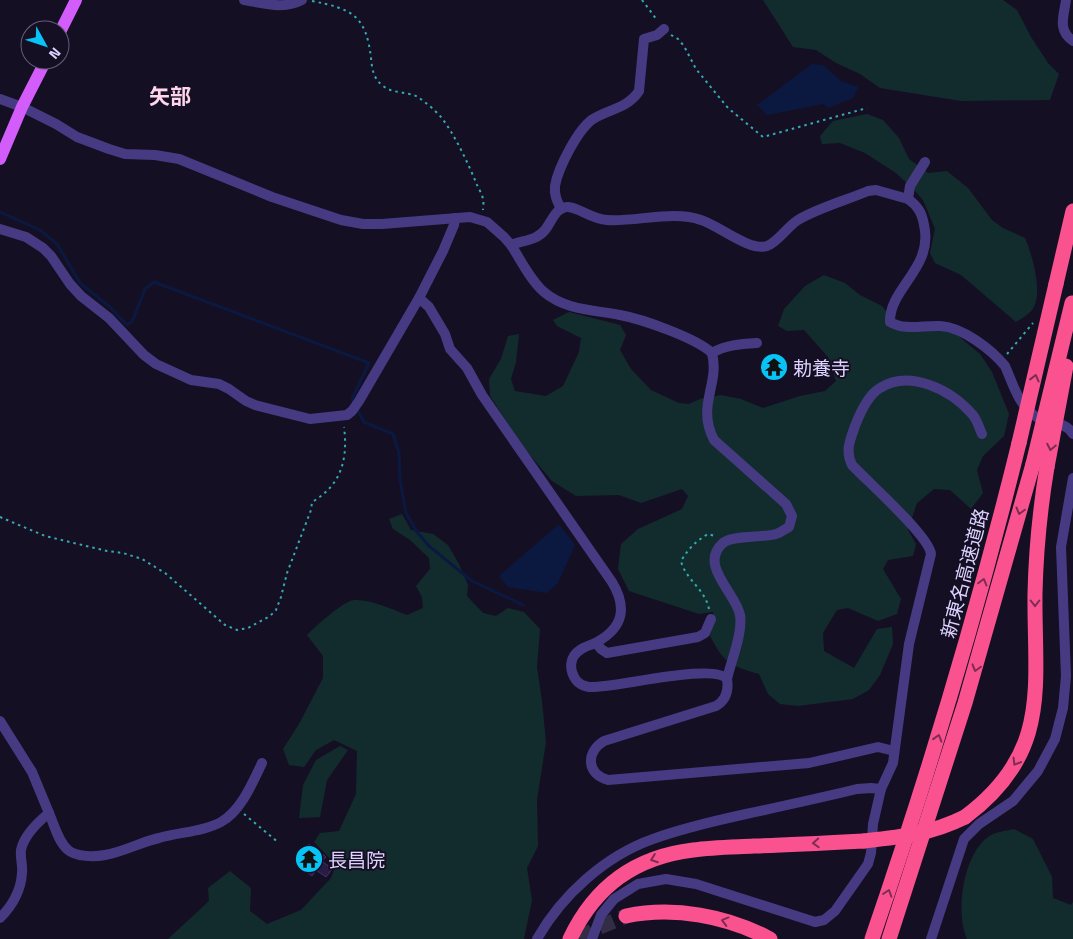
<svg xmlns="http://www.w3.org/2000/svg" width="1073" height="939" font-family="'Titillium Web','Noto Sans JP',sans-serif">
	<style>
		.green { fill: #122c2e }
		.water { fill: #0b1941 }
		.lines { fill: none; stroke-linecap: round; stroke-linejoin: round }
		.stream { stroke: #0b1941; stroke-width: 3 }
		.building { fill: #291c44; stroke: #432e70 }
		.highway-tunnel { stroke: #332c45; stroke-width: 15; stroke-dasharray: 15 8; stroke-linecap: butt }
		.path { stroke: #32acb3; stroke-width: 2; stroke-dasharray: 2.5 4; stroke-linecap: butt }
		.minor { stroke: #463b82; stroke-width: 10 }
		.major { stroke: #d25dfb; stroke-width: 12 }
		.highway { stroke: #fa528f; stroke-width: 15 }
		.highway-bridge { stroke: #fa528f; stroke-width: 15 }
		.oneway { stroke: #7c2d54 }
		.labels { text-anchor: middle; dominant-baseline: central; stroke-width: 4; stroke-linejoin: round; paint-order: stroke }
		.poi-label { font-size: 19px; fill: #ddd3fe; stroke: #150f24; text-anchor: start }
		.street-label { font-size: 19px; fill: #ddd3fe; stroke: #150f24 }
		.quarter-label { font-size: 21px; font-weight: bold; fill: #fed5ea; stroke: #150f24 }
	</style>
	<rect width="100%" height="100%" fill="#150f24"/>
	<g class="green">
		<path d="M763,0H1003L1017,10L1031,37L1048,63L1059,74L1050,100L961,101L880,88L860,74L836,63L816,50L793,47Z"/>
		<path d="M867,114L883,120L899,138L909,159L928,173L947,171L968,188L992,220L1003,228L1025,238C1032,254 1044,295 1032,310C1028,315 1021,319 1016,322L961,275L935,263L930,253L935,229L923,200L916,192L896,173L865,153L840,143L822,144L820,136L833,121Z"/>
		<path d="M824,275L845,283L860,295L882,306L894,321L956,334L980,354L992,372L1009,414L1004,436L983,456L977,470L983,493L971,509L950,490L934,489L917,503L908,530L916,544L913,556L888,560L883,569L901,599L897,614L878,621L848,608L837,610L823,633L824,651L854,668L877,629L892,627L893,644L880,675L869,690L853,699L798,706L780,704L768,694L759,674C729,665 725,664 710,636L713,622V612L699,614L629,591L618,569L621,544L638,529L682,509L688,496L682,489L641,503L619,495L576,496L552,481L524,448L490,396L489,379L501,359L508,336L519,334L516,362L511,379L515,391L546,396L563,386L579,352L581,338L557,326L553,320L569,312L620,325L626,335L620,350L631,369L651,390L679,403L689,404L700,399L721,395L741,399L763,408L800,396L825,391L836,381L828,357L804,330L787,331L778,326L784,309L805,286Z"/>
		<path d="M402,514L411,530L433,534L448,545L459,564L468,585L467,596L483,613L496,616L508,608L524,612L540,629L537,667L542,701L546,742L537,800L538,846L527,868L532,900L524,939H168L209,901L208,888L230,871L251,888L250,911L267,924L301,910L331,878L336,865L314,842L320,833L339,831L356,794L357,751L334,740L316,750L304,767L289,765L283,749L299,724L323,678V656L307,635C315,627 343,601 354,600C371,599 391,609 407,615L423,608L422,597L416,586L430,569L429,558L410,540L393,529L389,519Z"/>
		<path d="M340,746L348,750L327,780L320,817L299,818L303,785L316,760Z"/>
		<path d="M1014,829L1033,839L1052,877L1053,898L1071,905L1073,902V939H967C955,913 963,855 988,837C994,832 1006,831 1014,829Z"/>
	</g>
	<g class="water">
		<path d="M812,64L823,65L841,81L858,87L853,98L828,108L823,104L767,115L757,105Z"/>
		<path d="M559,524L575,545L558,583L547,593L508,587L499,576Z"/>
	</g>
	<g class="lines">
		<g class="stream">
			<path d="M0,212L40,230L57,244L80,283L110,307L127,325L132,322L145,289L154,282L369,363L352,399L354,403"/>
			<path d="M357,409L364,422L393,434L399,453L400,480L406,513L417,532L429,546L472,581L523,605"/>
		</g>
	</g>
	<path class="building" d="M309,844L326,857L322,861L332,869L326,877L316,870L312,876L295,863Z"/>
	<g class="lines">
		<path class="highway-tunnel" d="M580,939L595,929L626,916"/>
		<g class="path">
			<path d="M642,0L657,20"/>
			<path d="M312,1C352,9 366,15 371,58C372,68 373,78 382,85C391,94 407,91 418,97C425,102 435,110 441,117C455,135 468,163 477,185C479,189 482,194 483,199C484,202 483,207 483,210"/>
			<path d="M671,35L678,39L684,46L696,69L728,108L763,137L867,108"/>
			<path d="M1007,354L1033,323"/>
			<path d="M0,517L45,536L107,551L123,553L142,559L165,573L225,625L237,630L248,628L270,616L276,610L281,597L287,573L311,510L312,502C342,485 348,458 344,427"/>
			<path d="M709,609C705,589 685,579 681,561C688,549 696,541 708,534L715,536"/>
			<path d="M244,814L279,843"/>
		</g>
		<g class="minor">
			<path d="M244,0C263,3 284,10 302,0"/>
			<path d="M1066,0C1064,16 1057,30 1073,41"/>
			<path d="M0,99L22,107L56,124L77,137L109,149L125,154L155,155L179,159L272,197L341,220L363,224H382L470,217L487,222L504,237L511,245C523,240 536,241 545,230C551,223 556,206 568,207C580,208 591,219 607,220C636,222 674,210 701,220C718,225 750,252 767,246C777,243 788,226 798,220C818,208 847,200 868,191L876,190L908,199L910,186L925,162"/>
			<path d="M908,199C918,206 922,213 924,225C934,268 889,288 890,322C905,331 923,325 940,326C962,327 991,349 1005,366C1013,384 1018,404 1035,416C1046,425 1064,419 1073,434"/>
			<path d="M561,209C557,201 554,195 555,186C558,168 578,129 593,119C609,109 628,108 639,91L644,39L657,35L664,29"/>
			<path d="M0,229L26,237L43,248L51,256L70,284L81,296L109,318L144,355L156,364L191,380L219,384L229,389L246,401L255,405L310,419L347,415L352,411L359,401L419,298L443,251L454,225L455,218"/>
			<path d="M511,245C521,260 530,280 544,292C565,310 594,310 620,315C642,319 696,338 712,353C720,385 696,405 714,440L786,504L792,516L789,527C785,529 780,533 776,534C762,538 733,535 723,543C698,565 736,593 740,615C743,633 731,661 727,679"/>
			<path d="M419,298L429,307L445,334L450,349L467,368L482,395L612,582C627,607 624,627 597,642C592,645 585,646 580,650C569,657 569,670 576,680C579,684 583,686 589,687C612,689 714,662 727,679C729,691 726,700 716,706L604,741C586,752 586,774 608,780L809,763L878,747L894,751"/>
			<path d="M712,353C725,345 741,344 757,343"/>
			<path d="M596,643L601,649L607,653L698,637L705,633L711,619"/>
			<path d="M0,721L32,772L49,813"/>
			<path d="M0,918C12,906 21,890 22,873C23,866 20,858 21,850C24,835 38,822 49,813C54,824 58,842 68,850C76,857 95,857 105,855C123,852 141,842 159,838C179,832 203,832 221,822C241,811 253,782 262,763"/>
			<path d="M537,939C562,895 605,856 653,839C683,828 714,821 746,814C783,806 820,798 857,789L871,788L881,789L893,763L909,644L931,554C929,536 868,482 852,465C845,451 850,440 855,426C860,413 868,395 880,388C910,369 951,390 972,414C977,419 979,428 982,434"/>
			<path d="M592,939L601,915L614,899L638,884L666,879L696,884L815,922L824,920L835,911L868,864L871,853L873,824L881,789"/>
			<path d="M931,939L964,839L979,824L1013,801L1038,771L1055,739L1063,708L1066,676L1061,547L1073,478"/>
		</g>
		<g class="major">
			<path d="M60,32L76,0"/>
			<path d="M0,159L22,107L46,60"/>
		</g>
		<g class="highway">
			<path d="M1056,284L1073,211"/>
			<path d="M965,817C1052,752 1034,687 1035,593C1036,551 1040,509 1047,467"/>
			<path d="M626,916C674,906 727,916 770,939"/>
			<path d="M570,939C595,886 635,857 693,850C713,847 734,847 754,846C791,845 827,843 864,841"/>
			<path d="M872,939C928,776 978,610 1019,443"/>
			<path d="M889,939L965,703L1033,464"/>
		</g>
		<g class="highway-bridge">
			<path d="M1019,443L1056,284"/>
			<path d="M1033,464L1072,303"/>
			<path d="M1047,467L1066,366"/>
			<path d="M864,841C901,837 931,834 965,817"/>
		</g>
	</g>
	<defs><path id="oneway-chevron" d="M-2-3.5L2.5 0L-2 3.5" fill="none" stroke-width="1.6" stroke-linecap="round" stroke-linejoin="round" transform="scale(1.25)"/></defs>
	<g class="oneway">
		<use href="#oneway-chevron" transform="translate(1035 378) rotate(-76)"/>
		<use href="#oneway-chevron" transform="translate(1051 447) rotate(101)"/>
		<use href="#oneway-chevron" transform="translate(1020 511) rotate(105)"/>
		<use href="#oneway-chevron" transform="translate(983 582) rotate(-75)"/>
		<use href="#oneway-chevron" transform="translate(1035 603) rotate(90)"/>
		<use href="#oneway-chevron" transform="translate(976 668) rotate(106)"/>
		<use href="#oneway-chevron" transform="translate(938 738) rotate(-73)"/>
		<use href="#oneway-chevron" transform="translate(1016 762) rotate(121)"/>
		<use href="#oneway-chevron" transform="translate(816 843) rotate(177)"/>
		<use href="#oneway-chevron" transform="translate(654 859) rotate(160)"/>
		<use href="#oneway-chevron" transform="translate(888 893) rotate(-72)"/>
		<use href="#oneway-chevron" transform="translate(725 921) rotate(-165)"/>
	</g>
	<defs>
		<symbol id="temple-disc" viewBox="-11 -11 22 22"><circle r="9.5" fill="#07c3f6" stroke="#150f24"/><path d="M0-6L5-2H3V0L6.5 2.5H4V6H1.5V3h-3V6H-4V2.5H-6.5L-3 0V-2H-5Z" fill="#111"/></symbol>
	</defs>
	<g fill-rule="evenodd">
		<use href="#temple-disc" x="758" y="351" width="32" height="32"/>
		<use href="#temple-disc" x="293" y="843" width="32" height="32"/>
	</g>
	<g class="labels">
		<g class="poi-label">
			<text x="793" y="367">勅養寺</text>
			<text x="328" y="859">長昌院</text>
		</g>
		<g class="street-label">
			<text transform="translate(964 573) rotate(-75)">新東名高速道路</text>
		</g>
		<g class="quarter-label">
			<text x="170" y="96">矢部</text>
		</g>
	</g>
	<g transform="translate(45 45) rotate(130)"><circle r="24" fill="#150f24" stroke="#655d7b"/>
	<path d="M0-4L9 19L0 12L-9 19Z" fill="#07c3f6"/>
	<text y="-8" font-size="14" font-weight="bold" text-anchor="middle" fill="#ddd3fe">N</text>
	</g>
</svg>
